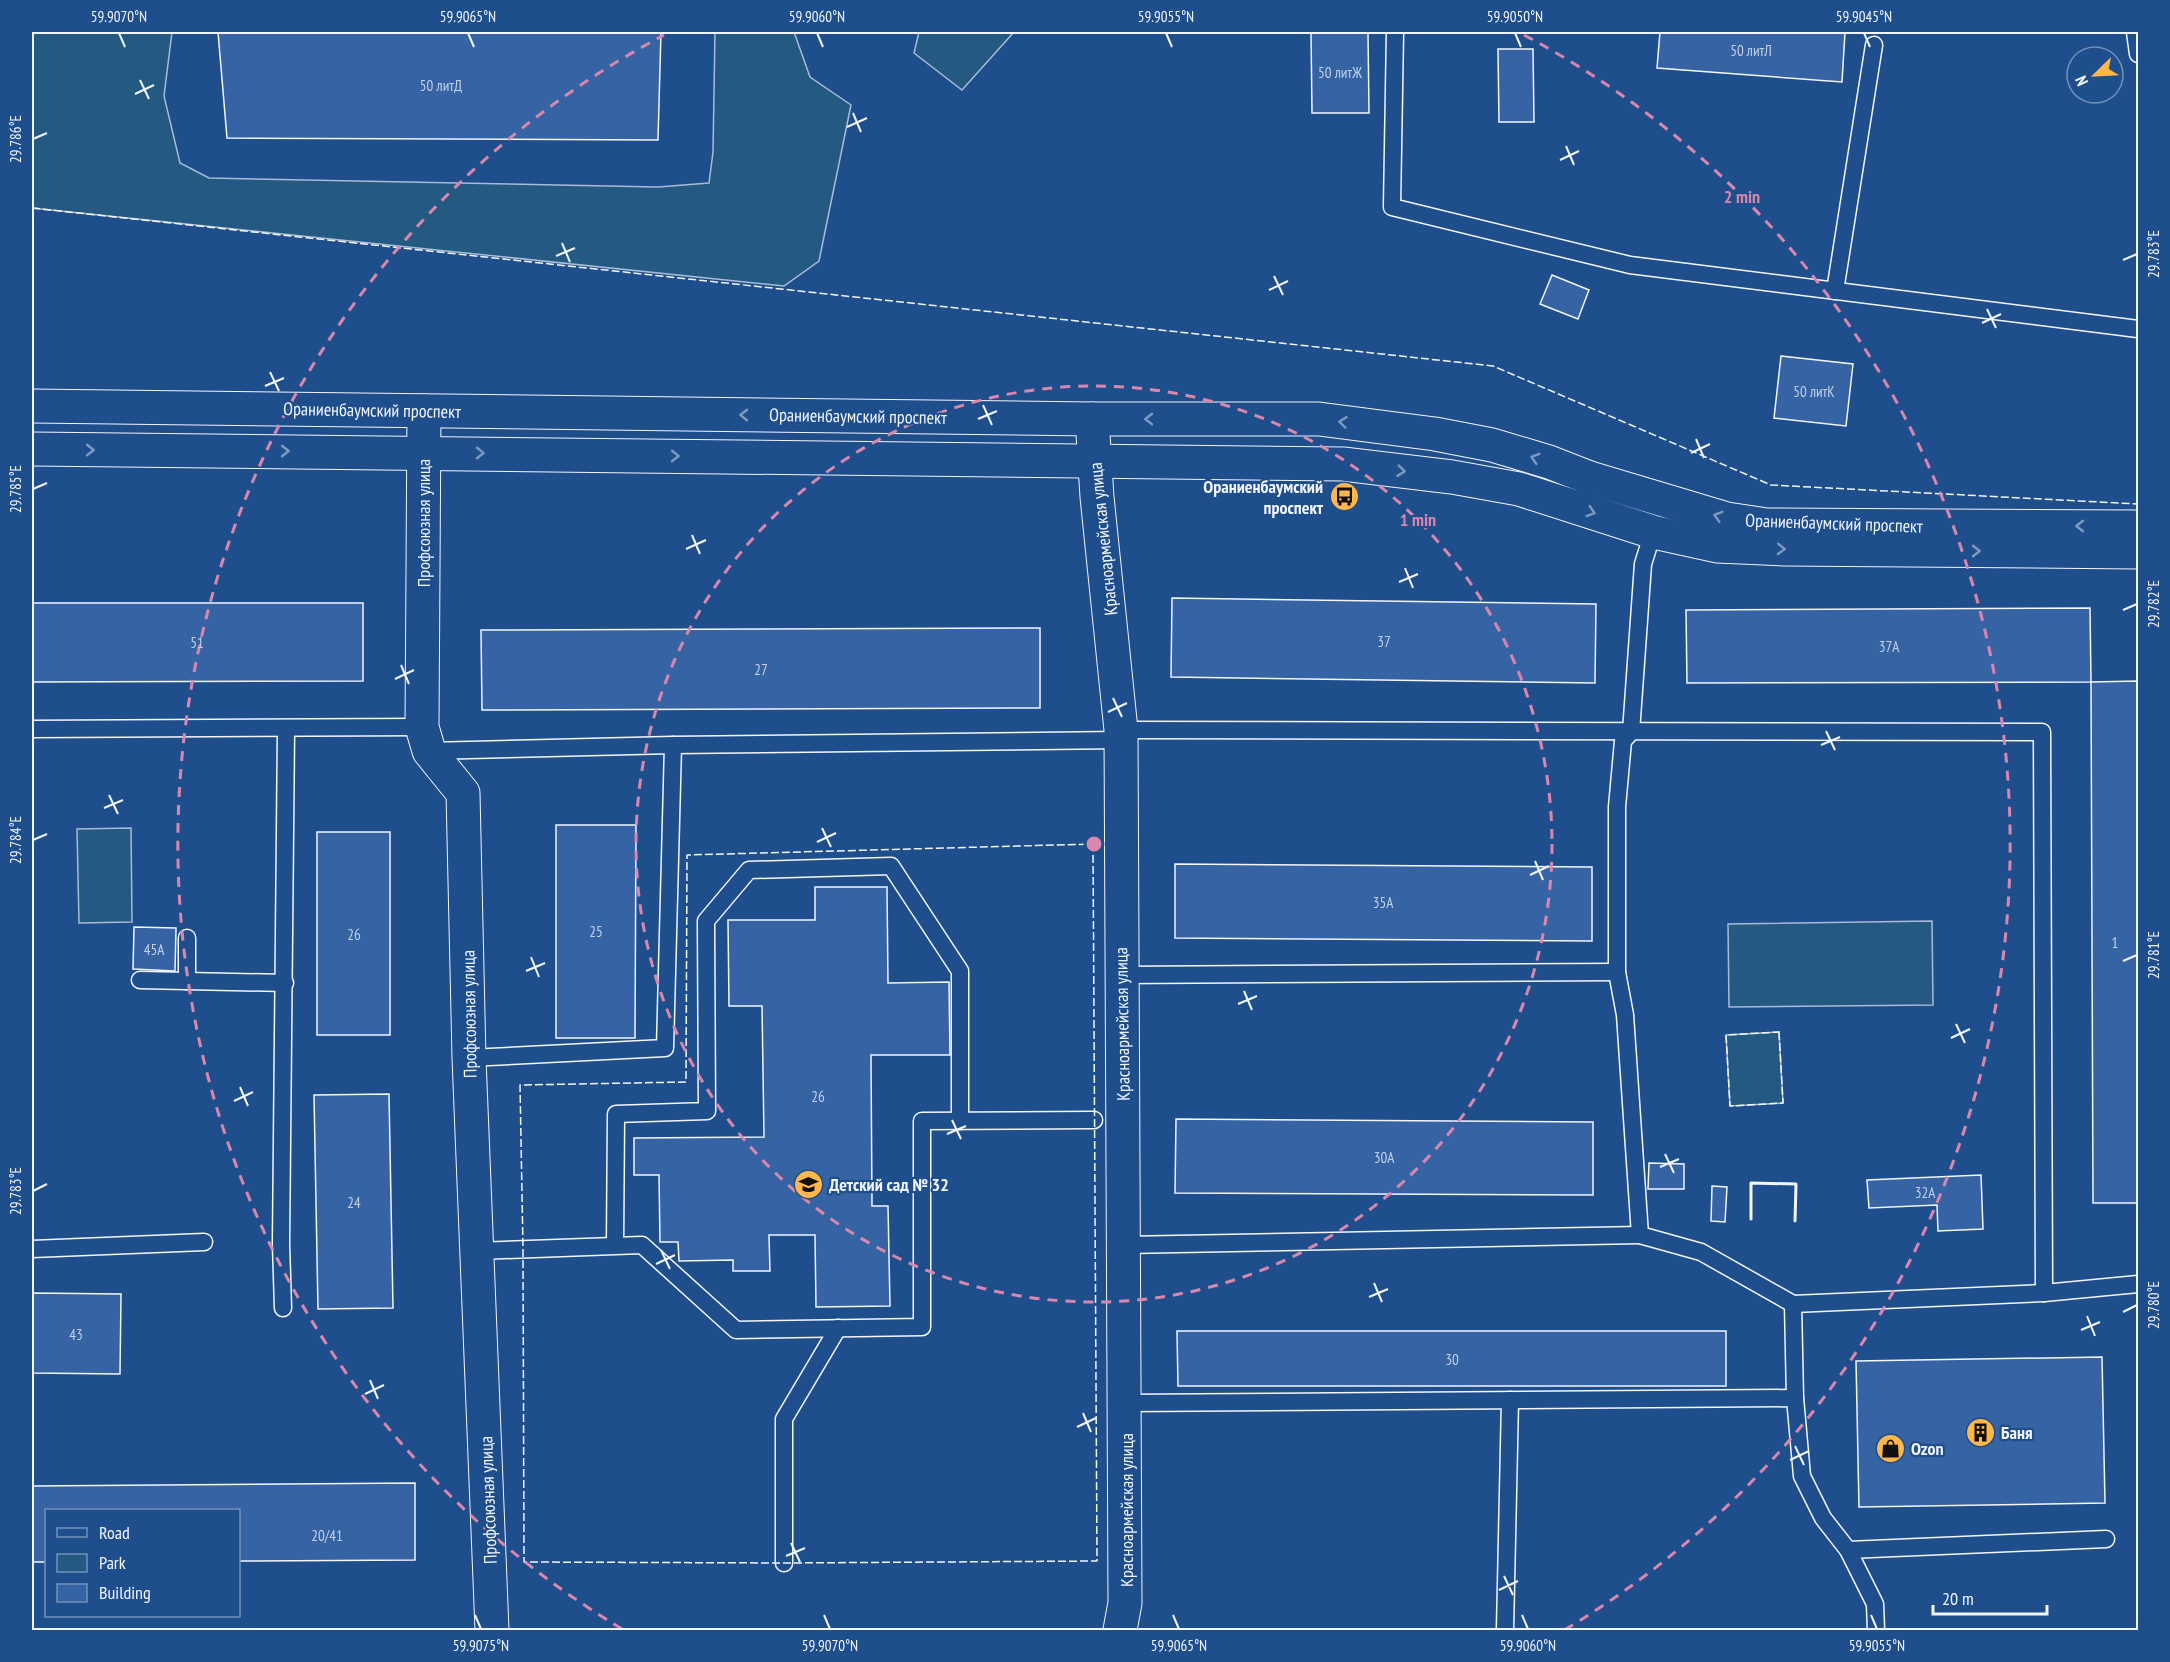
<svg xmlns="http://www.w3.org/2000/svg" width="2170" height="1662" font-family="'PT Sans Narrow',sans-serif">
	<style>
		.green { fill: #245a82; stroke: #a8bbd7; stroke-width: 1.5 }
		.building { fill: #3563a3; stroke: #f2f6ff; stroke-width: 1.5 }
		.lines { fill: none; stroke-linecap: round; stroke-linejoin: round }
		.lane-casing { stroke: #f2f6ff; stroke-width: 19 }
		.street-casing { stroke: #f2f6ff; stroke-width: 35 }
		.secondary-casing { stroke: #f2f6ff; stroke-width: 35 }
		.lane { stroke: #1f4e8c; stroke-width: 16 }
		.street { stroke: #1f4e8c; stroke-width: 33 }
		.secondary { stroke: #1f4e8c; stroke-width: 33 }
		.fence { stroke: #f2f6ff; stroke-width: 1.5; stroke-dasharray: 8 3; stroke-linecap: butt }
		.wall { stroke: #f2f6ff; stroke-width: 3 }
		.oneway { stroke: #7e9ac0 }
		.ticks { fill: none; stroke: #f2f6ff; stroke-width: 2 }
		.ring { fill: none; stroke: #da87ad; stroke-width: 3; stroke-dasharray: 10 8 }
		.labels { text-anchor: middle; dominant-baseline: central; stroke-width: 4.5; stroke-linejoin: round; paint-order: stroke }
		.number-label { font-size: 15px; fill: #c3d1e8 }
		.street-label { font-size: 18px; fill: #f2f6ff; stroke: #1f4e8c }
		.poi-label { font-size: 18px; font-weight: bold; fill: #f2f6ff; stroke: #1f4e8c; text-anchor: start }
		.centre { fill: #da87ad; stroke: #1f4e8c; stroke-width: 3 }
		.ring-label { font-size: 18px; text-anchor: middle; font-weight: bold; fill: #da87ad; stroke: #1f4e8c; stroke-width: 4.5; stroke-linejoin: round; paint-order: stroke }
		.neatline { fill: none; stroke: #f2f6ff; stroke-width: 2 }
		.ticks-label { font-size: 15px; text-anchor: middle; fill: #f2f6ff }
	</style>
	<rect width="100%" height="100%" fill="#1f4e8c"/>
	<g class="green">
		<path d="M32,32H172L164,96L180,163L209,178L658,187L709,183L713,152L715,32H794L810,77L851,105L819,261L784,286L32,208Z"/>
		<path d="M919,32H1014L962,90L914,53Z"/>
		<path d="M131,828L132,922L79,923L77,829Z"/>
		<path d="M1932,921L1933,1005L1729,1007L1728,924Z"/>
		<path d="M1779,1032L1783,1103L1730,1106L1726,1035Z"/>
	</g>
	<g class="building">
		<path d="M218,32H661L658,140L227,138Z"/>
		<path d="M1311,32H1368L1369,113H1312Z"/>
		<path d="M1660,32H1845L1842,82L1657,68Z"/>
		<path d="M1498,49H1533L1534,122H1499Z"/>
		<path d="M1552,275L1589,290L1578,319L1540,304Z"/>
		<path d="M1781,356L1853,364L1846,426L1774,418Z"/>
		<path d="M1172,598L1596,604L1595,683L1171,677Z"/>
		<path d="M32,603H363V681L32,682Z"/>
		<path d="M2090,608L2091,682L1687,683L1686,610Z"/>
		<path d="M1040,628V708L482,710L481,630Z"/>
		<path d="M2138,681V1203H2093L2091,682Z"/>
		<path d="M556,825H636L635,1038H556Z"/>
		<rect x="317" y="832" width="73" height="203"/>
		<path d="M1175,864L1592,867V941L1175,938Z"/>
		<path d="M815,887H887L888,983L949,982L950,1055H871L872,1206H888L890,1306L816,1307L815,1235H769L770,1271H733V1260L679,1261L678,1242H660L659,1175H634V1138L764,1137L762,1006H729L728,920H815Z"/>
		<path d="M134,927L176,928L175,971L133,969Z"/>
		<path d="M389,1094L393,1308L318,1309L314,1095Z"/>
		<path d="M1176,1119L1593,1122V1195L1175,1193Z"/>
		<path d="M1649,1163L1684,1164V1189H1648Z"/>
		<path d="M1981,1175L1983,1229L1938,1231L1937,1205L1869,1208L1867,1180Z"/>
		<path d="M1712,1186L1727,1187L1725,1222L1711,1221Z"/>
		<path d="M32,1293L121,1294L120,1374L32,1373Z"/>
		<path d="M1177,1331H1726V1386H1178Z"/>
		<path d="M2102,1357L2105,1503L1859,1507L1856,1361Z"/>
		<path d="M415,1483V1560L238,1561V1510H46V1562H32V1486Z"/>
	</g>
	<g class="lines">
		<defs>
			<g id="lane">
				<path d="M1395,32L1392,207L1630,265L2138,329"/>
				<path d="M2135,32L2138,54"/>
				<path d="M1835,291L1874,45"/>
				<path d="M1653,532L1643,564L1631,732L1623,741L1617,807V972L1625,1015L1640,1235L1701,1252L1793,1304L1795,1398L1802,1476L1823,1518L1848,1550L1875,1604L1876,1630"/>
				<path d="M32,729L422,727"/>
				<path d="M1121,730L2042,732L2044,1293"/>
				<path d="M429,751L673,745L1121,740"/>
				<path d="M1121,975L1617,972"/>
				<path d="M140,980L285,983"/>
				<path d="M187,981V938"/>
				<path d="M469,1058L665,1048L673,745"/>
				<path d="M615,1245L616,1114L707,1111L706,921L749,870L891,866L960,971V1121"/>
				<path d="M1124,1245L1640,1235"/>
				<path d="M32,1249L204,1242"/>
				<path d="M477,1251L642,1245L736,1330L922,1327V1121L1094,1120"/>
				<path d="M1793,1304L2044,1293L2138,1284"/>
				<path d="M283,1308L281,1244L286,729"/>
				<path d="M1126,1403L1795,1398"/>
				<path d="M1848,1550L2106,1539"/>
				<path d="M784,1563V1419L838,1328"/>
				<path d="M1505,1630L1510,1400"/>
			</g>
			<g id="street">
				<path d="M424,411L422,727L429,751L463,793L469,1058L492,1630"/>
				<path d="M1092,419L1097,497L1121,730L1125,1603L1120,1630"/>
			</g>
			<g id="secondary">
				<path d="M32,406L1092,419H1319L1435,434L1492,445L1549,462L1590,478L1727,519L1767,525L2138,527"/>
				<path d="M32,449L1343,464L1452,477L1519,489L1653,532L1717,546L1784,549L2138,552"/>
			</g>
		</defs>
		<use href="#lane" class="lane-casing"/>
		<use href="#street" class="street-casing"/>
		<use href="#secondary" class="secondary-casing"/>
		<use href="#lane" class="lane"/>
		<use href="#street" class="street"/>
		<use href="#secondary" class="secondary"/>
		<g class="fence">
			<path d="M32,208L1493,366L1771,485L2138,504"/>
			<path d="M1093,844L1097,1561L784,1563L524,1562L523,1249L520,1085L686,1082L687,855Z"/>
			<path d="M1779,1032L1783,1103L1730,1106L1726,1035Z"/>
		</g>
		<path class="wall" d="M1751,1219V1183L1796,1184L1795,1221"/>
	</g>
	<defs><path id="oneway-chevron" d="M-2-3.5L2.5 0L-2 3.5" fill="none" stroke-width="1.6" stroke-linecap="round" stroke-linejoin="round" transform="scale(1.5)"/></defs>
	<g class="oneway">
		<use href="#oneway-chevron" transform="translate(744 415) rotate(-179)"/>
		<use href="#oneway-chevron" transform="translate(1149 419) rotate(-180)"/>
		<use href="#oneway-chevron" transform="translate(1343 422) rotate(-173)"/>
		<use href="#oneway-chevron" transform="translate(90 450)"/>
		<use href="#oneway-chevron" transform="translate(285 451)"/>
		<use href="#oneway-chevron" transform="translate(480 453) rotate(1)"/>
		<use href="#oneway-chevron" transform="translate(675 456) rotate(1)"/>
		<use href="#oneway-chevron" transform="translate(1535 458) rotate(-163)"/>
		<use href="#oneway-chevron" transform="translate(1401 471) rotate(7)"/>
		<use href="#oneway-chevron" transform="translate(1591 512) rotate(18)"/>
		<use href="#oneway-chevron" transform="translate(1718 516) rotate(-164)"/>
		<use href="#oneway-chevron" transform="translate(2080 526) rotate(-180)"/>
		<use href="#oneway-chevron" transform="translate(1781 549) rotate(2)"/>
		<use href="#oneway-chevron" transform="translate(1976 551)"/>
	</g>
	<path class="ticks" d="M119,33L125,47M468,33L474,47M817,33L823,47M1166,33L1172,47M1515,33L1521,47M1864,33L1870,47M140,80L149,99M135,94L154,85M853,113L861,132M847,127L867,118M33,139L47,133M1566,146L1574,165M1560,160L1579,151M562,243L570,262M556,256L575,248M2123,260L2137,254M1274,276L1283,295M1269,290L1288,281M1987,309L1996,328M1982,323L2001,314M270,372L279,391M265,386L284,378M983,405L992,425M978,419L997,411M1696,439L1704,458M1691,453L1710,444M33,489L47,483M692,535L700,554M686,549L706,540M1405,568L1413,588M1399,582L1418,574M2123,610L2137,604M401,665L409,684M395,679L414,670M1113,698L1122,717M1108,712L1127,703M1826,731L1835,750M1821,745L1840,737M109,795L118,814M104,808L123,800M822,828L831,847M33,840L47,834M817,842L836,833M1535,861L1543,880M1530,875L1549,866M531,957L539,977M2123,961L2137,955M526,971L545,963M1244,991L1252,1010M1238,1004L1257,996M1956,1024L1965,1043M1951,1038L1970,1029M240,1087L248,1106M234,1101L253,1092M952,1120L961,1139M947,1134L966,1126M1665,1154L1674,1173M1660,1167L1679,1159M33,1191L47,1184M661,1250L670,1269M656,1264L675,1255M1374,1283L1382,1302M1369,1297L1388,1289M2123,1312L2137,1305M2087,1316L2095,1336M2081,1330L2100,1322M370,1380L378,1399M365,1394L384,1385M1083,1413L1091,1432M1077,1427L1096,1418M1795,1446L1804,1465M1790,1460L1809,1451M791,1543L800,1562M786,1556L805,1548M1504,1576L1513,1595M1499,1590L1518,1581M475,1615L481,1629M824,1615L830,1629M1173,1615L1179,1629M1522,1615L1528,1629M1871,1615L1877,1629"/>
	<g class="ring">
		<circle cx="1094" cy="844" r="458"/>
		<path d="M622 1629A916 916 0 0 1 664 35M1524 35A916 916 0 0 1 1566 1629"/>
	</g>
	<defs>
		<symbol id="bus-disc" viewBox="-11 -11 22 22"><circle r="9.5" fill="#ffb74d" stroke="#1f4e8c"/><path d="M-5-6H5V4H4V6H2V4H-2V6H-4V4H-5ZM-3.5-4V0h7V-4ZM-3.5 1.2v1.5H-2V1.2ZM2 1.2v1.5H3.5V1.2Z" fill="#111"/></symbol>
		<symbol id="school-disc" viewBox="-11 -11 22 22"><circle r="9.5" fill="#ffb74d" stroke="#1f4e8c"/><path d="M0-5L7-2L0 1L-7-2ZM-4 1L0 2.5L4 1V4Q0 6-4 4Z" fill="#111"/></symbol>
		<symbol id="building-disc" viewBox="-11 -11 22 22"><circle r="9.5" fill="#ffb74d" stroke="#1f4e8c"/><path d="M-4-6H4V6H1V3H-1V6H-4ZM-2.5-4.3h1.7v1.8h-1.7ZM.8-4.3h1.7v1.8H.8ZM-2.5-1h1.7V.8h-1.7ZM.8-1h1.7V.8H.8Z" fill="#111"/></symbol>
		<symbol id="shop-disc" viewBox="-11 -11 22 22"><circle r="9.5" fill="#ffb74d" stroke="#1f4e8c"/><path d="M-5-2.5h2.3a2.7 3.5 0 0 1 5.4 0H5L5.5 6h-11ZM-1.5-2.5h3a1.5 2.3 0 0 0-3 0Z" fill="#111"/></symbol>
	</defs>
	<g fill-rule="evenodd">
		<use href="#bus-disc" x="1328" y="480" width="33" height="33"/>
		<use href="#school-disc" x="792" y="1168" width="33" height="33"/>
		<use href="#building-disc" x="1964" y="1416" width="33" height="33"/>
		<use href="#shop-disc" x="1874" y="1432" width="33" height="33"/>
	</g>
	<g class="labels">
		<g class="number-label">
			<text x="1751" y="50">50 литЛ</text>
			<text x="1340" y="72">50 литЖ</text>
			<text x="441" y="85">50 литД</text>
			<text x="1814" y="391">50 литК</text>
			<text x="1384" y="641">37</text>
			<text x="197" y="642">51</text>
			<text x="1889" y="646">37А</text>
			<text x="761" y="669">27</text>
			<text x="1383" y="902">35А</text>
			<text x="596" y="931">25</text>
			<text x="354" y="934">26</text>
			<text x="2115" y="942">1</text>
			<text x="154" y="949">45А</text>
			<text x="818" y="1096">26</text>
			<text x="1384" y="1157">30А</text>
			<text x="1925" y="1192">32А</text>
			<text x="354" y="1202">24</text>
			<text x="76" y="1334">43</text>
			<text x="1452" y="1359">30</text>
			<text x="327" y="1535">20/41</text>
		</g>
		<g class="street-label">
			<text transform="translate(372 410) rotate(1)">Ораниенбаумский проспект</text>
			<text transform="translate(858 416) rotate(1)">Ораниенбаумский проспект</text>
			<text transform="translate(423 523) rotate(-90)">Профсоюзная улица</text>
			<text transform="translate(1834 523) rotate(2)">Ораниенбаумский проспект</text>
			<text transform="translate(1103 539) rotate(-96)">Красноармейская улица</text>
			<text transform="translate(469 1014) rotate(-91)">Профсоюзная улица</text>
			<text transform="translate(1122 1024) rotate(-91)">Красноармейская улица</text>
			<text transform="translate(488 1500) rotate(-92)">Профсоюзная улица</text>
			<text transform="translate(1126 1510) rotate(-90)">Красноармейская улица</text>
		</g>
		<g class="poi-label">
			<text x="1323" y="486" text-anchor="end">Ораниенбаумский<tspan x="1323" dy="21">проспект</tspan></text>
			<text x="829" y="1184">Детский сад № 32</text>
			<text x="2001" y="1432">Баня</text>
			<text x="1911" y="1448">Ozon</text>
		</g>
	</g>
	<circle cx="1094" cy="844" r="9" class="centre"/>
	<g class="ring-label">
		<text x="1742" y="203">2 min</text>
		<text x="1418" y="526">1 min</text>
	</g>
	<rect width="2170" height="1662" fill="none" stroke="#1f4e8c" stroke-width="66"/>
	<rect x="45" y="1509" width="195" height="108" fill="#1f4e8c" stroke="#7391ba" stroke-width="1.5"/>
	<rect x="57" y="1528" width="30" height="9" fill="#1f4e8c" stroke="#7391ba" stroke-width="1.5"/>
	<text x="99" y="1539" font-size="18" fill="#f2f6ff">Road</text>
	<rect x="57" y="1554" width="30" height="18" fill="#245a82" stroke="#7391ba" stroke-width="1.5"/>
	<text x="99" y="1569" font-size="18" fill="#f2f6ff">Park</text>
	<rect x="57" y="1584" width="30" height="18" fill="#3563a3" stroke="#7391ba" stroke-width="1.5"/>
	<text x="99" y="1599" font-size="18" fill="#f2f6ff">Building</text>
	<g transform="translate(2095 75) rotate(246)"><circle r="28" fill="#1f4e8c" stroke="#7391ba" stroke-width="1.5"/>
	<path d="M0-4.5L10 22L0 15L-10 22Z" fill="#ffb74d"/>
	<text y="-9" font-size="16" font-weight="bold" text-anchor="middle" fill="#f2f6ff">N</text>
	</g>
	<path d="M1933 1605v9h114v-9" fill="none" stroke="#f2f6ff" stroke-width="3"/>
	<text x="1942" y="1605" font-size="18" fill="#f2f6ff" stroke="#1f4e8c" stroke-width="4.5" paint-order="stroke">20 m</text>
	<rect x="33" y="33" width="2104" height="1596" class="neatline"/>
	<g class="ticks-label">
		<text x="119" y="22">59.9070°N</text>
		<text x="468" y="22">59.9065°N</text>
		<text x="817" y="22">59.9060°N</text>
		<text x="1166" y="22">59.9055°N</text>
		<text x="1515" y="22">59.9050°N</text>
		<text x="1864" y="22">59.9045°N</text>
		<text transform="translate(16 139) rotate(-90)" y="5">29.786°E</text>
		<text transform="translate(2154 254) rotate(-90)" y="5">29.783°E</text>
		<text transform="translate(16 489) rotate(-90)" y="5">29.785°E</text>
		<text transform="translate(2154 604) rotate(-90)" y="5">29.782°E</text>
		<text transform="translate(16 840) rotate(-90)" y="5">29.784°E</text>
		<text transform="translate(2154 955) rotate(-90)" y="5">29.781°E</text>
		<text transform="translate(16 1191) rotate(-90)" y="5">29.783°E</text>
		<text transform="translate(2154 1305) rotate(-90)" y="5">29.780°E</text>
		<text x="481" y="1651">59.9075°N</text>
		<text x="830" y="1651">59.9070°N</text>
		<text x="1179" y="1651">59.9065°N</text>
		<text x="1528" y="1651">59.9060°N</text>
		<text x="1877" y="1651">59.9055°N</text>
	</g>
</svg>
